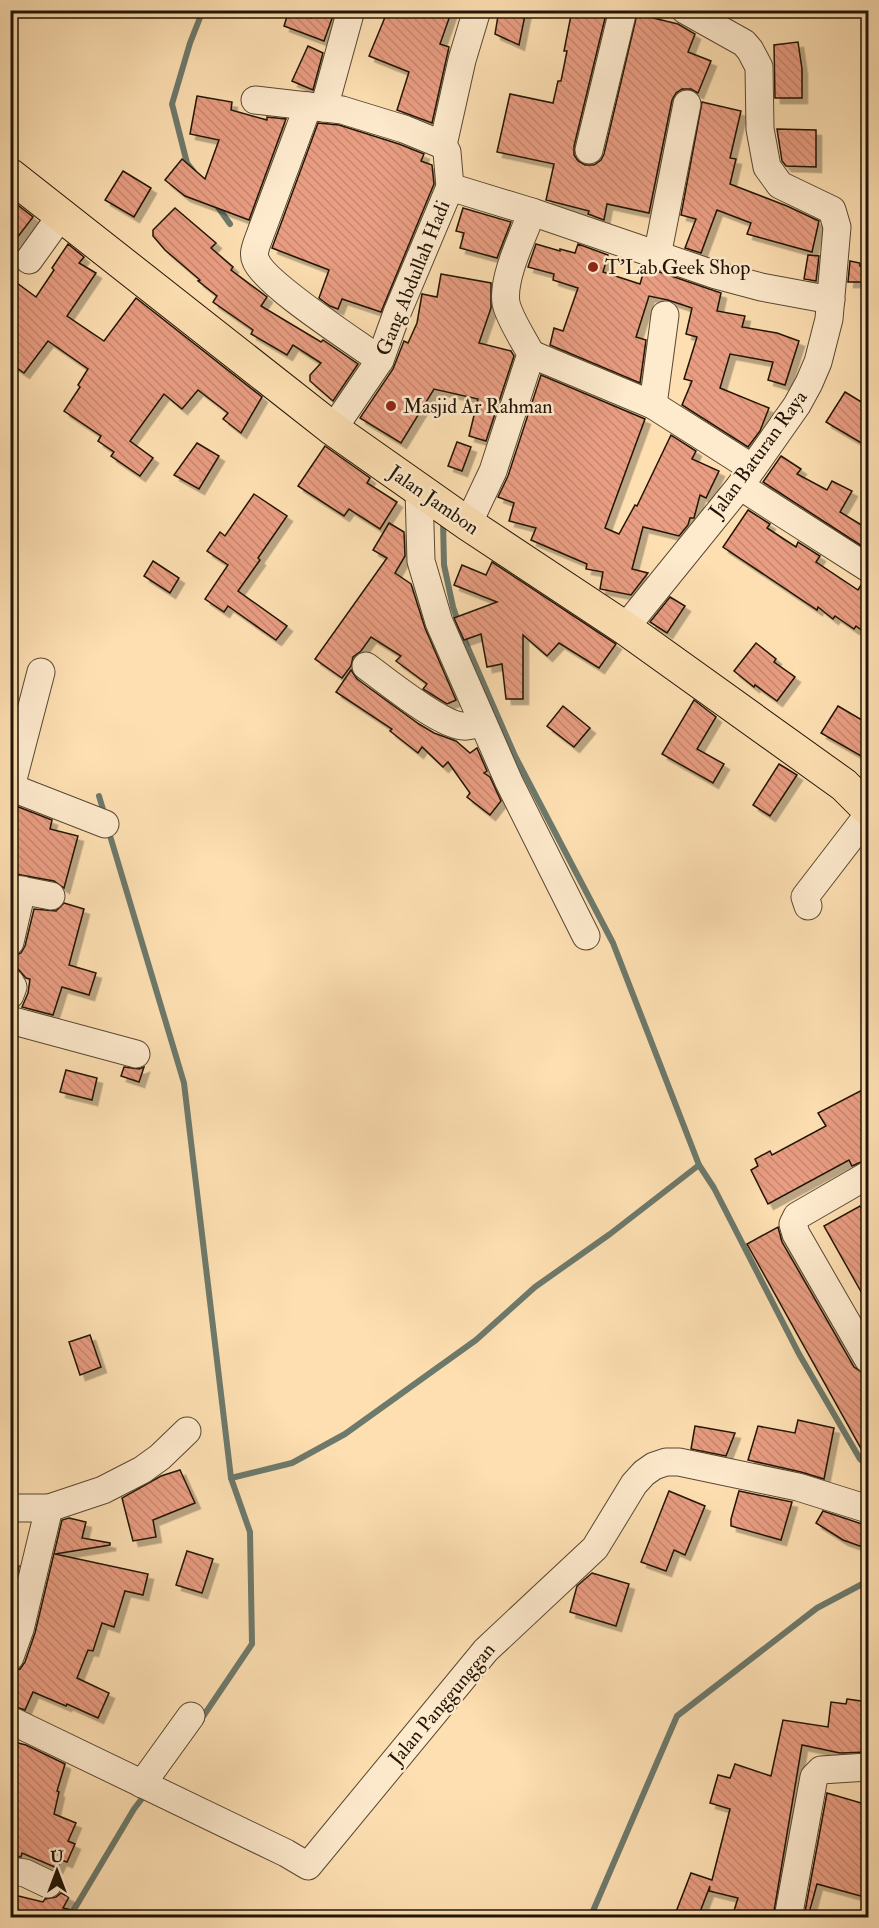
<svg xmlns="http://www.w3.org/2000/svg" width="879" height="1928" font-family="'IM FELL Double Pica',serif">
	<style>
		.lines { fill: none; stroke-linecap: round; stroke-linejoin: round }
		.stream { stroke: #6d796b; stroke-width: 6 }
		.building { fill: url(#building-back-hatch); stroke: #211506; stroke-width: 1.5; filter: url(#shadow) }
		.minor-casing { stroke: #584831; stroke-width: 29 }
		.major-casing { stroke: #211506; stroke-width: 35 }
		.minor { stroke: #feeacd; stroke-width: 27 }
		.major { stroke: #fddfb2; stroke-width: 33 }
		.poi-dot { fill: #8f2418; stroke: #feeacd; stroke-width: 2 }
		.labels { text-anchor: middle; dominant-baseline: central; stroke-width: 5; stroke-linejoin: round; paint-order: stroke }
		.poi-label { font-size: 20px; fill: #211506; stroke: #feeacd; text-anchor: start }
		.street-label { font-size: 20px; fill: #211506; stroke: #feeacd }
	</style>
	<defs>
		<pattern id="building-back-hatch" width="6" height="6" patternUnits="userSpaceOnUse" patternTransform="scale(1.5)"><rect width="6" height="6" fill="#e99d82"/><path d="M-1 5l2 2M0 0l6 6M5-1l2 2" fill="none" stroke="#c8866f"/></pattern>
		<filter id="shadow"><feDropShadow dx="5.5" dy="5.5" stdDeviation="0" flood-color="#0004"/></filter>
	</defs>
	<rect width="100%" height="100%" fill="#fddfb2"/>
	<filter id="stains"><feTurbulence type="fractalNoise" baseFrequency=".00333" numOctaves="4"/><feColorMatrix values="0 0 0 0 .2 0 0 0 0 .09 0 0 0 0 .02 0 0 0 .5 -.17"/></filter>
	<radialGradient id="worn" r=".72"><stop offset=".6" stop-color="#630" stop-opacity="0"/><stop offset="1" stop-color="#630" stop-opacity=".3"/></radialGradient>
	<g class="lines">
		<g class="stream">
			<path d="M194,172L187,163L172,104L190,43L203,10"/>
			<path d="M215,203L230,224"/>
			<path d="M443,521L444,565L453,607L464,639L515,756L613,943L699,1165L714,1188L799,1354L860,1459L868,1466"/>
			<path d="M99,796L105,816"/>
			<path d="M108,829L184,1083L231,1478L292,1463L345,1434L476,1340L535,1287L610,1234L699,1165"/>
			<path d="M200,1721L252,1644L250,1532L231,1478"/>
			<path d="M69,1918L134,1809L147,1792"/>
			<path d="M590,1918L677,1716L817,1608L868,1581"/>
		</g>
	</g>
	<g class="building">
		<path d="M289,10L311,18L314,10H335L324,41L284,26Z"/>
		<path d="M388,10H452L440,44L449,47L432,123L397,110L409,72L369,56Z"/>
		<path d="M499,10H526L519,45L495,34Z"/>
		<path d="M572,10H607L574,146V155L578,161L585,165H594L601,160L604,154L638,10H656L653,18L678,24L695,34L688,52L711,61L698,93L691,89H682L676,93L672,100L649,213L607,204L604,220L588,214L589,211L546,200L554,164L497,152L510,94L553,103L558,81H561L567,51H564Z"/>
		<path d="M798,42L802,69V98H775L774,45Z"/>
		<path d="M308,46L323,53L313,90L292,81Z"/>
		<path d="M197,96L232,102L231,110L267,120V117L286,119L249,220L185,196L165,180L182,159L205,179L219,140L190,134Z"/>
		<path d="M702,102L741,111L730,158L736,159L730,184L787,206L819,221L812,252L747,234L751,223L717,210L701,253L685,248L696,219L681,215Z"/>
		<path d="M318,123L339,125L399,144L424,154L421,161L432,165L434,184L381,312L342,299L338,309L330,306L319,298L329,270L272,248Z"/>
		<path d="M777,129L816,130V167L786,166L782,161Z"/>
		<path d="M123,171L151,188L134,217L105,200Z"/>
		<path d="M10,199L33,217L10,247Z"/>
		<path d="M175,208L216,243L211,248L233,267L231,270L267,297L261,306L321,342L323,340L358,364L333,401L310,381V375L321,363L293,345L287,355L251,334L253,330L213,302L217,296L198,281L200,280L165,250L153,236V230Z"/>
		<path d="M463,208L511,222L497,258L460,248L464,233L456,231Z"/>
		<path d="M68,244L84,257L79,263L96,273L67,316L104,341L136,298L262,397L241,433L223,419L228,413L198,390L182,409L164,394L130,441L153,458L140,476L111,456L114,452L98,441L101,436L64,411L80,387L78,385L88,369L48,341L24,373L10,363V278L36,297L54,270L52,268Z"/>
		<path d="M536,244L560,251V249L575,253L578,244L608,255L603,272L640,284L645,267L721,293L717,311L745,316L742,327L777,333L799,341L785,385L768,380L773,362L730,354L720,388L769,408L760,431L748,447L682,405L692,381L684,379L697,337L686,334L692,308L668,300L649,296L636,337L646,340L640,383L550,345L554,328L563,331L578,288L553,280L554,274L528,267Z"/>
		<path d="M808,255L819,256L816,281L804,279Z"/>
		<path d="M850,261L860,263V266H868V282H848Z"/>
		<path d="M441,274L491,283V308L479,343L511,351L514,356L486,441L469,436L478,399L434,389L401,443L360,418L393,369L404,341L408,343L417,323L422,294L437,297Z"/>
		<path d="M541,375L645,419L605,528L619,534L635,505L637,506L671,435L696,451L692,459L719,471L706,498L700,495L694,518H690L688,525L679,536L643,527L632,569L648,573L631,595L600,589L603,572L586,569L587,564L531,540L536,528L509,521L514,503L498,497L508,476Z"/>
		<path d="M845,392L868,406V447L826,422Z"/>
		<path d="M457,442L471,447L462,471L448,466Z"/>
		<path d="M197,443L219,456L199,489L174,475Z"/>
		<path d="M325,446L370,478L367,483L397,502L380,529L349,509L344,516L298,486Z"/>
		<path d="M781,456L801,469L797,474L827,490L832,481L852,491L840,512L868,529V550L763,482Z"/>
		<path d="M254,494L287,516L258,558L260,560L238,591L287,626L276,640L228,606L224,612L205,599L228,565L207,551L220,532L225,536Z"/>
		<path d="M748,510L770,524L767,528L796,547L798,542L820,556L816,562L858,590L863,582L868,584V635L856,626L854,629L835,616L833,619L818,607L817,610L723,547Z"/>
		<path d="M389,523L404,532L405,556L395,573L411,584L425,628L456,700L447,704L423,689L427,684L396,661L401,656L371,637L361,651L353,657L351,666L342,678L315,659L387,558L373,550Z"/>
		<path d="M153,561L179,578L170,593L144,576Z"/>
		<path d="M492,562L616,644L599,668L559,643L547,656L523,635V699H506L502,664L487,667L481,634L464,640L454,618L497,602L454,585L462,565L486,575Z"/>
		<path d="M670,597L685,606L667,633L650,622Z"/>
		<path d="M756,643L776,659L774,662L795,677L777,701L755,685L754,687L734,671Z"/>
		<path d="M351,670L357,679L419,724L434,733L456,741L470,753L477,748L487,771L484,773L490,777L501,801L490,815L467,797L470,793L448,762L443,767L422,747L418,753L390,731L392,729L336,692Z"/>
		<path d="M694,700L716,717L697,749L724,764L713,783L662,754Z"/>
		<path d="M563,706L590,728L574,747L547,726Z"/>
		<path d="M838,706L867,723L863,730L868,734V760L821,733Z"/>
		<path d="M779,764L797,775L770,816L753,805Z"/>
		<path d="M16,806L52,820L50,829L78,836L64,888L54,881L10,873V808L15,809Z"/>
		<path d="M64,903L84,909L69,965L96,973L89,995L62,987L53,1015L22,1007L28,993L30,979L26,978L18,969L10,966V957L21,953L25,946L34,909L56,911Z"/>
		<path d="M124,1067L139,1069L144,1067L139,1082L121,1076Z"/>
		<path d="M66,1070L97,1078L92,1100L60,1092Z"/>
		<path d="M868,1087V1159L852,1166L849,1160L768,1204L751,1170L758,1166L755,1159L770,1151L772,1155L826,1126L818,1113Z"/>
		<path d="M860,1206L868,1221V1304L824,1226Z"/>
		<path d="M778,1227L782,1242L854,1367L863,1373L868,1384V1461L747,1244Z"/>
		<path d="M90,1335L101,1367L80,1375L69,1342Z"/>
		<path d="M798,1420L834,1428L824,1479L801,1472L748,1460L758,1426L795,1433Z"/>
		<path d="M695,1426L735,1433L726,1456L691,1449Z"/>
		<path d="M180,1470L195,1503L153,1520L156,1537L133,1541L122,1498L161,1476Z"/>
		<path d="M669,1491L705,1506L685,1555L674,1550L666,1571L641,1562Z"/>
		<path d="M739,1491L792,1502L781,1540L731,1526V1519Z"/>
		<path d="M823,1511L868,1526V1549L843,1540L816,1523Z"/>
		<path d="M69,1518L86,1522L82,1538L110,1543V1545L55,1554L148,1574L143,1595L125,1591L114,1627L102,1623L93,1651L88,1650L77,1678L109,1693L98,1718L67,1704L66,1706L33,1692L25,1710L10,1705V1672L20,1669L25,1662L35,1633L62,1520Z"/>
		<path d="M187,1551L213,1559L202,1593L176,1585Z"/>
		<path d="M10,1564L19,1566L10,1601Z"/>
		<path d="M592,1573L629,1584L616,1626L570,1612L577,1586Z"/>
		<path d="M847,1699L868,1702V1752L840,1753L802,1745L773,1917H732L738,1898L709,1891L710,1886L698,1917H674L691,1873L712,1880L730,1809L710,1803L718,1775L730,1778L735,1764L771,1776L783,1720L828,1727L831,1702L846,1704Z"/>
		<path d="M10,1741L26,1745L65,1764L57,1791L59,1792L54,1814L76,1823L68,1841L75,1844L67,1862L61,1860L57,1868L22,1853L21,1857L10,1856Z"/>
		<path d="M827,1793L868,1805V1898L817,1884L808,1917H804Z"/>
		<path d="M61,1893L69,1897L63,1908L80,1912V1917H10V1894L43,1902L45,1899L56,1897Z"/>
	</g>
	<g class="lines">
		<defs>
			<g id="minor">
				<path d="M255,100L342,110L404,129L443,145"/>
				<path d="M308,106L257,243C255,249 253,255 256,261C266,285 354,341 380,360"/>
				<path d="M324,108L351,10"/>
				<path d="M589,150L623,10"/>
				<path d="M450,187L532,212L716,275L761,287L831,300"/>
				<path d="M657,256L687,104"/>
				<path d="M29,260L62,214"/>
				<path d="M531,354L653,405L752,468"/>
				<path d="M653,405L665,315"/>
				<path d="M333,429L380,360L397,313L450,187L447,152L443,145L462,60L477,10"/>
				<path d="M740,486L868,568"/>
				<path d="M419,491L421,561L439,622L509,782L586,936"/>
				<path d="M468,524L493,471L531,354C524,340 509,318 506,303C502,278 523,236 532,212"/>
				<path d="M625,628L740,486L797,405L809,383L818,362L829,319L837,227L832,210L780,185L767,167L760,129L759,67L750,50L744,43L685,10"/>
				<path d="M366,666C387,681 440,725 463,726C470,727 476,724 482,722"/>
				<path d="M10,787L105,824"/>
				<path d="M11,787L41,672"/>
				<path d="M10,888L51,896"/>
				<path d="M808,906L805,897L868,815"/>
				<path d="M10,942L22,890"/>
				<path d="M10,982L13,987L10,995"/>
				<path d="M10,1020L136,1054"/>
				<path d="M868,1175L797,1216L793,1224L796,1234L868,1359"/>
				<path d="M10,1508H49L103,1490L142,1470L160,1457L187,1431"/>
				<path d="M10,1657L20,1629L49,1508"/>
				<path d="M10,1720L286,1853L308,1866L486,1650L595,1548L634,1484L644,1473L654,1466L666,1462H679L798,1487L868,1509"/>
				<path d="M142,1784L191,1716"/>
				<path d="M10,1871L25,1873L48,1884"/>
				<path d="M788,1918L814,1777L821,1770L868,1767"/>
			</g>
			<path id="major" d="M10,175L333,429L468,524L625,628L844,785L868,809"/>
		</defs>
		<use href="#minor" class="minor-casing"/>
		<use href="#major" class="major-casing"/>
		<use href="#minor" class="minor"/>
		<use href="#major" class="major"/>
	</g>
	<g class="poi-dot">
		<circle cx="593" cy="267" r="6"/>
		<circle cx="391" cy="406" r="6"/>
	</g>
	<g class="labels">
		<g class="poi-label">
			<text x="605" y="267">T'Lab Geek Shop</text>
			<text x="403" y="406">Masjid Ar Rahman</text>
		</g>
		<g class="street-label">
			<text transform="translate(413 278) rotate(-68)">Gang Abdullah Hadi</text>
			<text transform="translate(758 454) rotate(-54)">Jalan Baturan Raya</text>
			<text transform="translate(434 500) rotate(35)">Jalan Jambon</text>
			<text transform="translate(442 1704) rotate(-50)">Jalan Panggunggan</text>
		</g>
	</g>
	<rect width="879" height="1928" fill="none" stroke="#fddfb2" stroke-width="36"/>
	<rect x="12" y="12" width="855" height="1904" fill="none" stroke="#211506" stroke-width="3"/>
	<rect x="18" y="18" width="843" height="1892" fill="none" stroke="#211506" stroke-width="1.5"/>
	<g transform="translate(57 1871)" stroke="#feeacd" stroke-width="4.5" paint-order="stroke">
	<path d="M0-4.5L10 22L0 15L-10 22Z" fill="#211506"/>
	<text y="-9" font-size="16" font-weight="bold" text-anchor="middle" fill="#211506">U</text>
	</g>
	<rect width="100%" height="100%" filter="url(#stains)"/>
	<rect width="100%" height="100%" fill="url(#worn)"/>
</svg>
